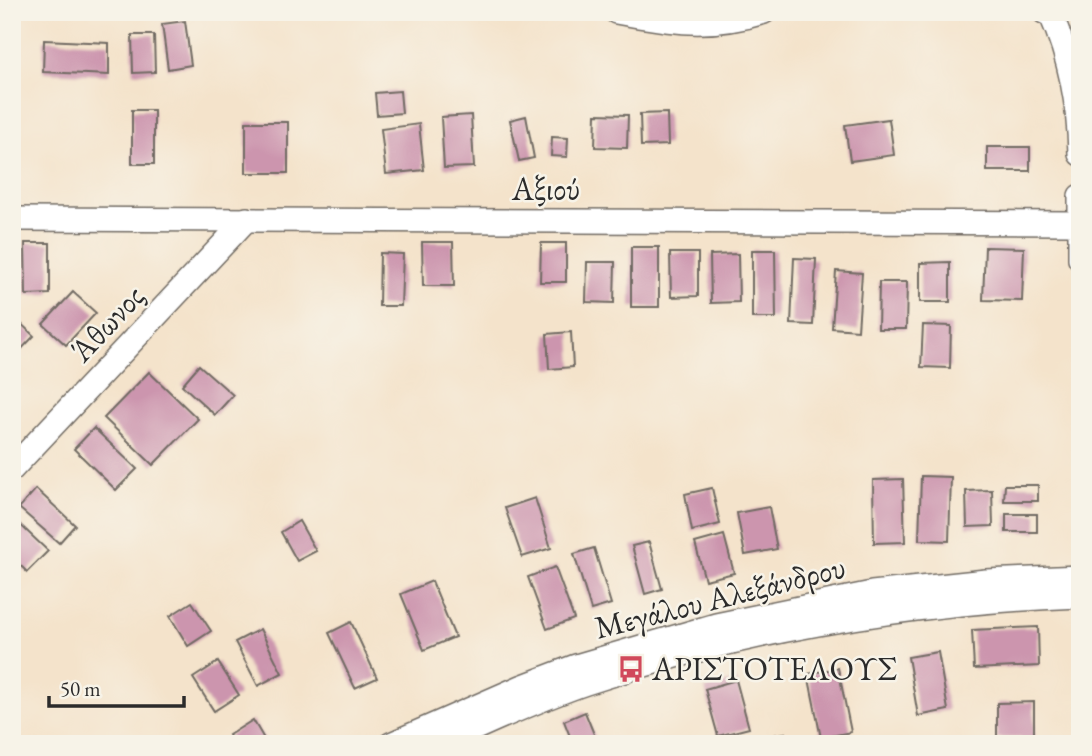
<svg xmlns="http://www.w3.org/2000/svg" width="1092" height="756" font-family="'EB Garamond',serif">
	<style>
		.building { fill: #cc95ae }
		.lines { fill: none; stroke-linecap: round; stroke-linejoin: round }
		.minor-casing { stroke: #716b63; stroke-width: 26 }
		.minor { stroke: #fff; stroke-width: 23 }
		.labels { text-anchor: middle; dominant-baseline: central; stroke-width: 5; stroke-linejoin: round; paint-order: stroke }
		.street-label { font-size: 32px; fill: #2b2b2b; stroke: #f7f3e8 }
		.poi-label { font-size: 32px; fill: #2b2b2b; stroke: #f7f3e8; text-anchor: start }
	</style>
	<rect width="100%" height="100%" fill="#f7f3e8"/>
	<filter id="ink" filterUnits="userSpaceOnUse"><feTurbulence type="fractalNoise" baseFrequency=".0143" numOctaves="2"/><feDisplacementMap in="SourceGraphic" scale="14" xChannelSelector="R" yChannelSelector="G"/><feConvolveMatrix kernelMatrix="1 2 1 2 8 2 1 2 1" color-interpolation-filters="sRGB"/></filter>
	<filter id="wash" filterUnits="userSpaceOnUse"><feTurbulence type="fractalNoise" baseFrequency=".00686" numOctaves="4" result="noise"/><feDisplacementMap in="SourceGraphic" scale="28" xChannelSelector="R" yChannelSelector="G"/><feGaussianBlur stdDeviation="1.57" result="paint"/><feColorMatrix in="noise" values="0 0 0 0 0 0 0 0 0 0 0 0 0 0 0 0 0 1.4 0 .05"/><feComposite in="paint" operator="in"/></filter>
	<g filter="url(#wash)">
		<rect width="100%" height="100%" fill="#f4e3cb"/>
		<g id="blocks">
			<g class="building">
				<path d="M185,21L191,65L168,69L162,24Z"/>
				<path d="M132,35H154L155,72L133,73Z"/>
				<path d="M44,40L109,43V75L43,72Z"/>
				<path d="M400,91L402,113L377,115L375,93Z"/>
				<rect x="12" y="96" width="5" height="41"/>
				<rect x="132" y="110" width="22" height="54"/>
				<path d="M667,113L668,145L641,146L640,114Z"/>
				<path d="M596,114L628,115L627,148L595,147Z"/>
				<path d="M471,115L474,167L444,168L441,117Z"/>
				<path d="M526,116L534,158L519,161L510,120Z"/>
				<path d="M889,119L894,155L850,161L845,125Z"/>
				<rect x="246" y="122" width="42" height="51"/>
				<path d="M419,124L424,170L386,174L381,129Z"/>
				<path d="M552,137L568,138L567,157L551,156Z"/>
				<rect x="987" y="147" width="43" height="24"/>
				<path d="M422,242H453L454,286H423Z"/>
				<path d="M25,243H50V294L26,295Z"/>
				<path d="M541,243H566V282H540Z"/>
				<rect x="631" y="247" width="28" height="60"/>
				<path d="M985,247L1024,248L1022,301L983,300Z"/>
				<path d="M752,250H775L776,318H752Z"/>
				<path d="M380,253L403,254L401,306H379Z"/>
				<path d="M670,253H698V296L671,297Z"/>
				<path d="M738,254L739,302L711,303L710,255Z"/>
				<path d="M794,258L816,259L813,325L791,324Z"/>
				<path d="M587,262H615L614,303L586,302Z"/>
				<path d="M950,262V302H920V263Z"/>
				<path d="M836,271L862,273L858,330L832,328Z"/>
				<path d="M879,282H907L906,329H878Z"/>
				<path d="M73,292L96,313L66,345L43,324Z"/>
				<path d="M12,315L34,336L12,359Z"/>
				<path d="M923,325L951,326L950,368L921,367Z"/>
				<path d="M571,332L573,367L549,369L547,334Z"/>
				<path d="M199,365L233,395L215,415L182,385Z"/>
				<path d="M149,372L198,419L153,465L104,418Z"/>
				<path d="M94,428L137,469L116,490L74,449Z"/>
				<path d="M921,476L951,477L949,541L919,540Z"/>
				<path d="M903,479L905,542L874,543L873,480Z"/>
				<path d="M1005,485H1038V501H1004Z"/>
				<path d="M712,488L720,524L692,531L685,494Z"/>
				<path d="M36,489L75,525L59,543L19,508Z"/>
				<path d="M992,490L993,526L967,527L966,491Z"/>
				<path d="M535,498L551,548L522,557L505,508Z"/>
				<path d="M769,507L777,549L745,555L737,513Z"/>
				<rect x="1006" y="514" width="31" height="18"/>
				<path d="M12,517L48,551L27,572L12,557Z"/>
				<path d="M299,521L316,551L297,561L281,532Z"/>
				<path d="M724,535L734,573L705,580L695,543Z"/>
				<path d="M649,542L662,589L645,594L632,546Z"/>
				<path d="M594,548L611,604L591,610L574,554Z"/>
				<path d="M555,567L574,619L547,629L528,577Z"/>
				<path d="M432,581L455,637L424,650L401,594Z"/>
				<path d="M192,602L211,631L188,646L170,616Z"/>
				<path d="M351,622L377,678L355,688L329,633Z"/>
				<path d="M1038,627L1039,666L974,669L972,630Z"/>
				<path d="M260,629L282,673L258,686L235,642Z"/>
				<path d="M938,652L948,710L918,716L908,657Z"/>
				<path d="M218,662L239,695L214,711L193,678Z"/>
				<path d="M838,668L851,732L821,738L808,674Z"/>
				<path d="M736,680L749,728L718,736L705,689Z"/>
				<path d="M1034,702V738H997V703Z"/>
				<path d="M585,712L598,744H573L564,721Z"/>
				<path d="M253,720L267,744H234L229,735Z"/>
				<path d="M785,733L787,744H769L768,736Z"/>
			</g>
		</g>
	</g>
	<g filter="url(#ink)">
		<use href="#blocks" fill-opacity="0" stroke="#716b63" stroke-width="2"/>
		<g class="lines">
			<defs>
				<g id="minor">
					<path d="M616,12C670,22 709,29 764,12"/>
					<path d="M1044,12L1051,15C1070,58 1079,107 1080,154"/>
					<path d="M1080,196V259"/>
					<path d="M12,219L1080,223"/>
					<path d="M12,469L247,219"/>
					<path d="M391,744L521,687L576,666L716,625L872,593L986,581L1080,577"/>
					<path d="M439,744C488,723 536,700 586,683C746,630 912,602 1080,596"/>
				</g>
			</defs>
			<use href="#minor" class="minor-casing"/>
			<use href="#minor" class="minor"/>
		</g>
	</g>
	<defs>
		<symbol id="bus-bare" viewBox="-9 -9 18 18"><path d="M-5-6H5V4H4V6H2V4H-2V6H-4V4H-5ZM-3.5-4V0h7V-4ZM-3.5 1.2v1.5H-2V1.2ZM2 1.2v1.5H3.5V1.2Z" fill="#d1495b" stroke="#f7f3e8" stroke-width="2.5" paint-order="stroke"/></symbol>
	</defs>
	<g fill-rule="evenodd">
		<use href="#bus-bare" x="612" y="650" width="38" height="38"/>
	</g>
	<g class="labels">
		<g class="street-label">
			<text x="546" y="189">Αξιού</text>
			<text transform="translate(107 323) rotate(-47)">Άθωνος</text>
			<text transform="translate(720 597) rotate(-14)">Μεγάλου Αλεξάνδρου</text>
		</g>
		<g class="poi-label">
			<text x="652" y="669">ΑΡΙΣΤΟΤΕΛΟΥΣ</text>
		</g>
	</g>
	<rect width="1092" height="756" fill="none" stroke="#f7f3e8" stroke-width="42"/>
	<path d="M49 696v10h135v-10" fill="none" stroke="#2b2b2b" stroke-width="3.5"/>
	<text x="60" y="696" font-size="21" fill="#2b2b2b" stroke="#f7f3e8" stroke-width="5" paint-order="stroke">50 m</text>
</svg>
